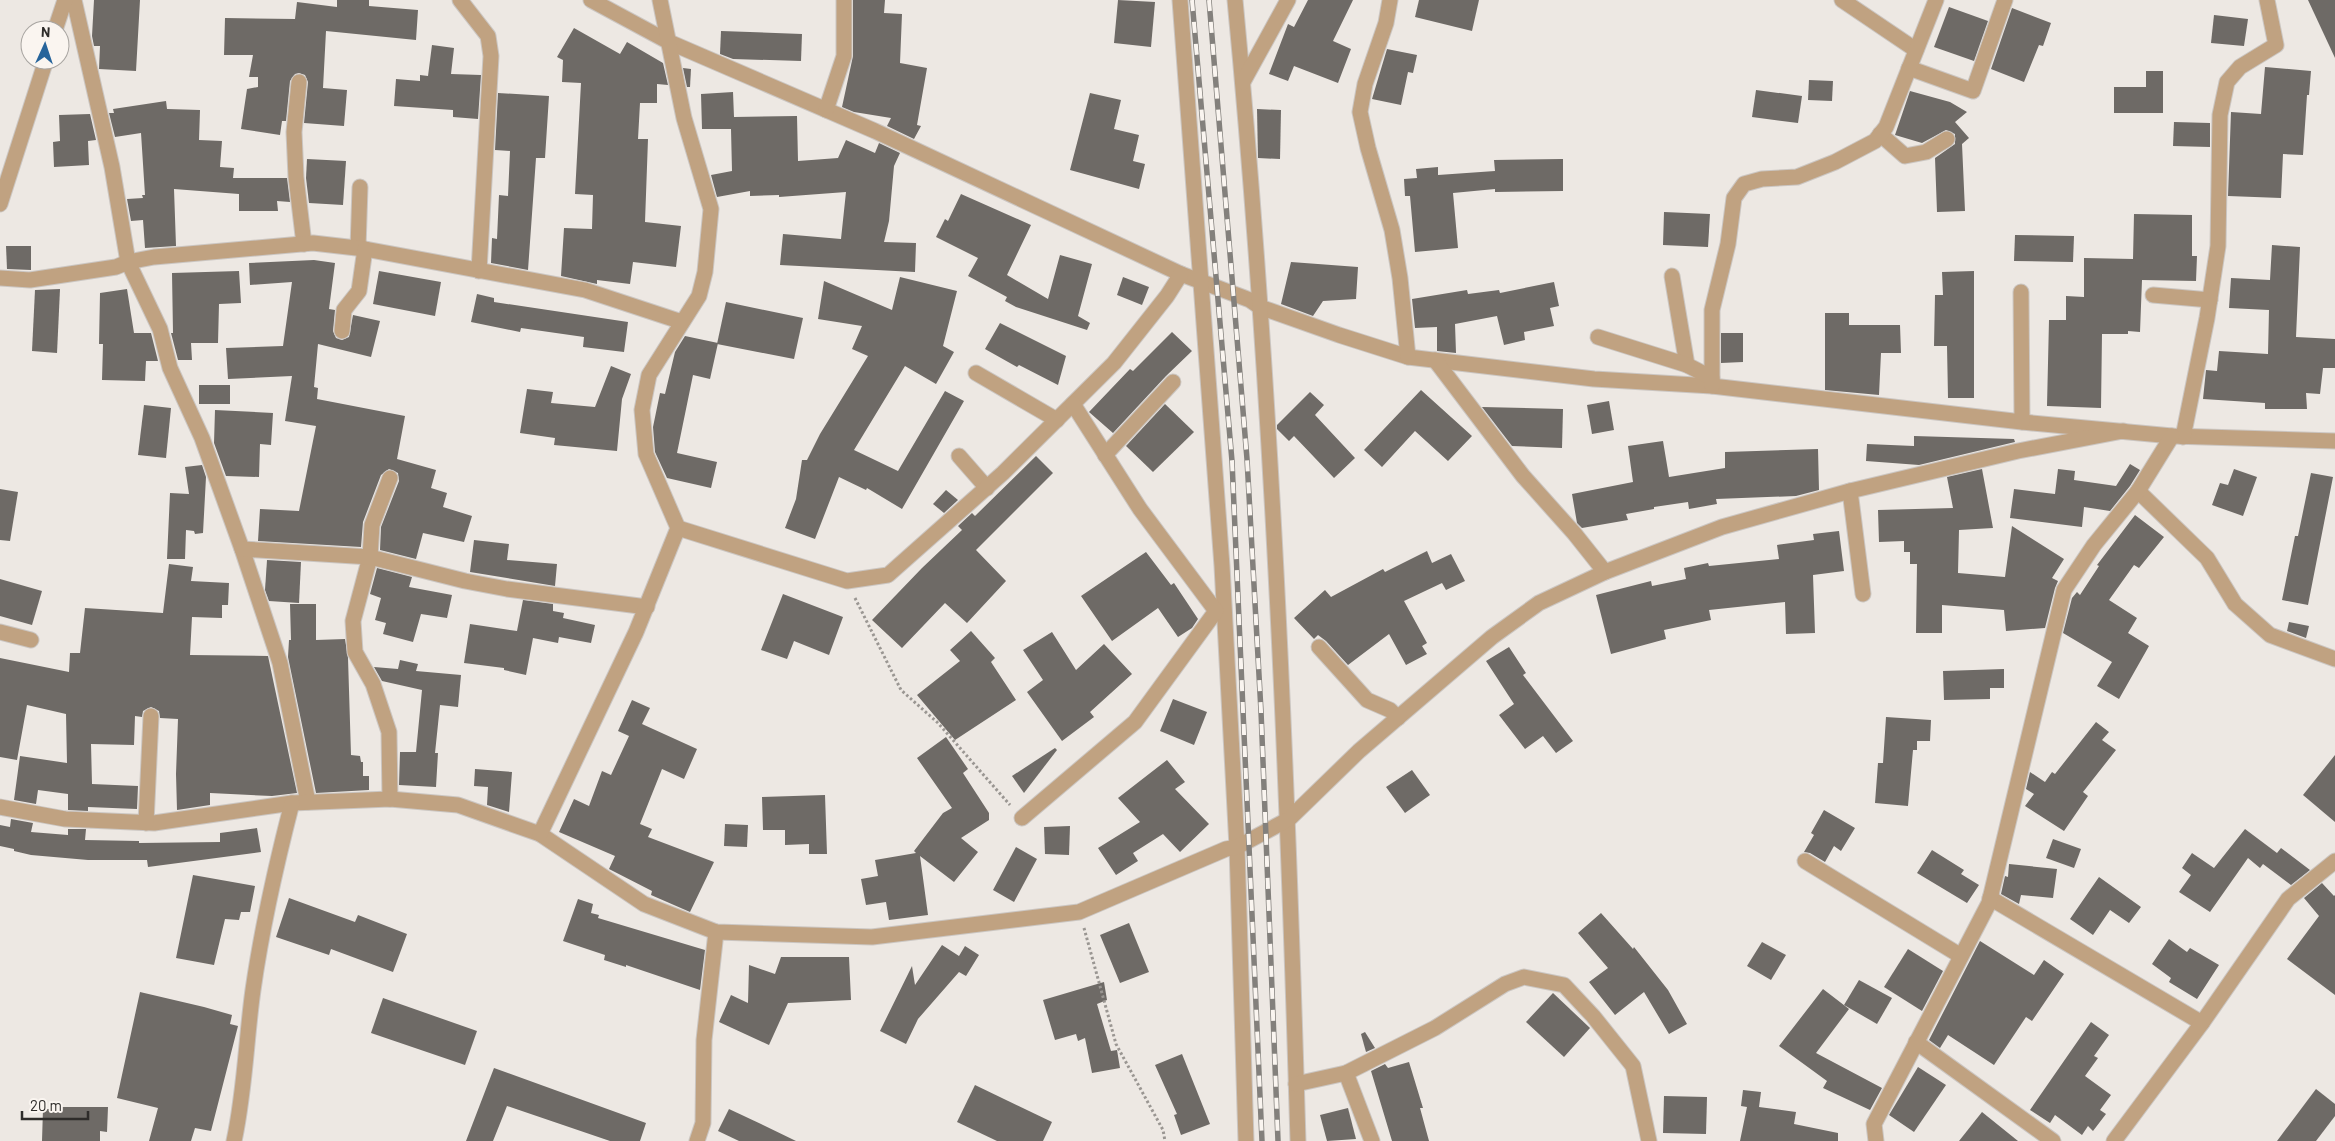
<svg xmlns="http://www.w3.org/2000/svg" width="2335" height="1141" font-family="Barlow,sans-serif">
	<style>
		.building { fill: #6e6a66 }
		.lines { fill: none; stroke-linecap: round; stroke-linejoin: round }
		.minor-casing { stroke: #cbc6c2; stroke-width: 17 }
		.path { stroke: #9a9692; stroke-width: 3; stroke-dasharray: 2.5 2.5; stroke-linecap: butt }
		.minor { stroke: #c0a281; stroke-width: 15 }
		.rail-casing { stroke: #83807c; stroke-width: 5.5 }
		.rail { stroke: #faf5f0; stroke-width: 4; stroke-dasharray: 11; stroke-linecap: butt }
	</style>
	<rect width="100%" height="100%" fill="#ede8e3"/>
	<g class="building">
		<path d="M94,0H140L136,71L99,69L100,46H94L92,36Z"/>
		<path d="M337,0H369V6L418,10L416,40L326,31L323,88L347,90L344,126L304,123L308,82L305,75L299,73L295,74L290,81L286,121H282L280,135L241,129L247,89L258,87V77H249L253,55H224L225,18L295,19L297,2L337,7Z"/>
		<path d="M853,0H885L884,13L902,14L900,63L927,68L917,125L921,126L914,139L887,126L891,118L854,112L842,107L853,56Z"/>
		<path d="M1118,0L1155,2L1151,47L1114,43Z"/>
		<path d="M1308,0H1353L1333,41L1351,49L1338,83L1294,66L1288,81L1269,74L1288,24L1294,27Z"/>
		<path d="M1419,0H1479L1472,31L1415,17Z"/>
		<path d="M2308,0H2335V58Z"/>
		<path d="M1949,7L1988,21L1974,61L1934,47Z"/>
		<path d="M2012,8L2051,23L2043,46L2039,45L2024,82L1991,69Z"/>
		<path d="M2214,15L2248,19L2244,46L2211,43Z"/>
		<path d="M574,28L620,54L627,42L663,63L668,85L657,84V103H640L638,139H648L645,222L681,226L676,267L633,262L630,284L597,280V284L561,276L564,228L592,229L593,195L575,194L581,83L562,82L563,60L557,57Z"/>
		<path d="M721,31L802,34L801,61L733,59L720,54Z"/>
		<path d="M432,45L454,48L451,74L481,75L478,119L453,117V110L394,106L396,79L420,81V75L428,76Z"/>
		<path d="M1387,49L1417,55L1413,73L1408,72L1401,105L1372,99Z"/>
		<path d="M2265,67L2311,71L2309,95H2307L2303,155L2283,154L2281,198L2228,196L2231,112L2261,114Z"/>
		<path d="M683,68L691,69L690,87H687Z"/>
		<path d="M2146,71H2163V113H2114V87H2146Z"/>
		<path d="M1809,80L1833,81L1832,101L1808,100Z"/>
		<path d="M1756,90L1802,96L1798,123L1752,117Z"/>
		<path d="M1910,91L1950,102L1967,112L1955,122L1969,138L1962,144L1965,211L1937,212L1935,158L1955,144V134L1946,130L1922,143L1895,135Z"/>
		<path d="M733,92L734,117L797,116L798,161L838,158L846,140L875,153L879,143L900,153L894,166L889,221L884,242L916,243L915,272L780,265L783,234L841,239L846,192L779,197V195L750,196V191L717,197L711,175L732,171L731,129H702L701,94Z"/>
		<path d="M498,93L549,96L545,158H536L528,270L491,263L492,238L497,239L499,195L508,196L510,151L495,150Z"/>
		<path d="M1090,93L1121,100L1114,129L1139,135L1133,161L1145,164L1139,189L1070,170Z"/>
		<path d="M166,101L167,109L200,110L199,140L222,141L220,167L234,168L233,178H287L290,202L277,201L278,211H239V194L174,189L176,246L145,248L143,220L131,221L127,199L143,198L142,195H145L141,133L115,137L109,113H114L113,109Z"/>
		<path d="M1257,109L1281,110L1280,159L1258,158Z"/>
		<path d="M90,114L96,140L88,141L89,165L54,167L53,142L60,141L59,115Z"/>
		<path d="M2174,122L2210,123V147L2173,146Z"/>
		<path d="M307,159L346,161L343,205L309,203L306,178Z"/>
		<path d="M1563,159V191L1495,192V189L1453,193L1458,248L1415,252L1410,196H1405L1404,179L1417,178L1416,169L1438,167V175L1495,171L1494,160Z"/>
		<path d="M961,194L1031,225L1007,275L1048,299L1060,255L1092,264L1078,316L1090,323L1087,330L1016,307L1005,301L1007,297L968,276L978,258L936,237L945,219L948,221Z"/>
		<path d="M1664,212L1710,214L1708,247L1663,245Z"/>
		<path d="M2134,214L2192,215V256H2197L2196,281L2142,280L2140,332L2128,331V334H2102L2101,408L2047,406L2049,320H2066V296L2084,297V258L2133,259Z"/>
		<path d="M2015,235L2074,236L2073,262L2014,261Z"/>
		<path d="M2272,245L2300,247L2296,337L2335,339V368H2323L2320,394L2306,393L2307,409H2265V403L2203,399L2206,370L2217,371L2219,351L2268,354L2269,310L2229,308L2231,278L2270,280Z"/>
		<path d="M6,246H31V270L7,269Z"/>
		<path d="M314,260L335,263L329,309L335,310L333,331L336,338L342,340L349,337L353,315L380,321L371,357L318,344L314,387L318,388L317,399L405,416L397,459L436,470L431,488L447,493L443,507L472,516L464,542L423,533L416,559L380,550L381,527L399,481L398,473L389,469L381,475L363,522L361,547L258,541L260,509L299,511L316,426L285,421L292,376L228,379L226,348L283,346L292,282L250,285L249,263Z"/>
		<path d="M1291,262L1358,267L1356,299L1323,301L1313,316L1281,304Z"/>
		<path d="M239,271L241,303L219,304L218,343H191L192,360H178L171,333H173L172,273Z"/>
		<path d="M379,271L441,282L435,316L373,304Z"/>
		<path d="M1974,271V398H1948L1947,346H1934L1935,295H1943L1942,272Z"/>
		<path d="M900,277L957,291L943,346L954,352L936,384L905,366L854,450L898,471L945,391L964,401L902,509L867,488L866,490L839,477L815,539L785,528L796,499L802,460H807L820,434L868,356L852,349L862,326L818,319L824,281L892,310Z"/>
		<path d="M1123,277L1149,287L1142,305L1117,295Z"/>
		<path d="M1554,282L1559,306L1550,308L1554,326L1524,332L1525,340L1504,345L1497,316L1455,324L1456,353L1437,351V327L1415,328L1412,299L1467,290L1468,294L1499,290L1500,293Z"/>
		<path d="M60,289L57,353L32,351L35,290Z"/>
		<path d="M127,289L134,333H151L158,361H146L145,381L102,380L103,344H99L100,293Z"/>
		<path d="M477,294L494,298V302L628,322L624,352L583,347L584,337L521,328L520,332L471,322Z"/>
		<path d="M726,302L803,318L794,359L717,344Z"/>
		<path d="M1825,313H1849V325H1900L1901,353H1881L1879,395L1825,390Z"/>
		<path d="M1000,323L1066,356L1058,385L1019,365L1017,367L985,349Z"/>
		<path d="M1172,332L1192,351L1166,376L1113,433L1089,412L1130,369L1133,371Z"/>
		<path d="M1721,333H1743V362L1721,363Z"/>
		<path d="M685,336L718,343L710,379L693,375L677,453L717,462L711,488L667,478L655,452L653,427L660,393L665,394L675,352Z"/>
		<path d="M611,366L631,374L622,399L617,451L554,445L555,438L520,433L527,389L553,392L551,403L595,407Z"/>
		<rect x="199" y="385" width="31" height="19"/>
		<path d="M1421,390L1472,436L1448,461L1415,431L1382,467L1364,450Z"/>
		<path d="M1310,392L1324,405L1315,415L1355,458L1334,478L1294,436L1289,441L1277,429V425Z"/>
		<path d="M1609,401L1614,430L1592,434L1587,405Z"/>
		<path d="M1165,404L1194,432L1153,472L1126,446Z"/>
		<path d="M144,405L171,408L166,458L138,455Z"/>
		<path d="M1482,407L1563,409L1562,448L1512,446Z"/>
		<path d="M215,410L273,413L271,445L260,444L259,477L226,476L214,443Z"/>
		<path d="M1914,436L2014,439L2015,442L1919,465L1866,461L1867,444L1914,446Z"/>
		<path d="M1663,441L1669,477L1725,468V452L1818,449L1819,490L1796,496L1716,499L1717,504L1689,509L1688,502L1654,507V509L1626,514L1628,520L1582,528L1577,523L1572,494L1633,482L1628,446Z"/>
		<path d="M1036,456L1053,473L976,550L1006,581L967,623L945,603L902,648L872,620L922,568L962,530L958,526L972,513L975,516Z"/>
		<path d="M2130,464L2140,470L2130,486L2110,511L2084,507L2082,527L2010,518L2014,489L2055,494L2058,469L2075,471L2074,480L2116,486Z"/>
		<path d="M202,465L206,477L203,533L195,534L194,531L186,530L185,559H167L170,493L189,494L185,467Z"/>
		<path d="M1982,469L1993,528L1959,530L1958,573L2005,577L2012,526L2064,559L2052,578L2058,581L2055,588L2045,628L2006,631L2004,610L1942,605V633H1916L1917,564H1910V552H1904V541L1879,542L1878,510L1953,508L1947,477Z"/>
		<path d="M2234,469L2257,477L2243,516L2212,505L2220,483L2228,485Z"/>
		<path d="M2311,473L2333,477L2308,605L2282,600L2295,536H2298Z"/>
		<path d="M0,489L18,492L10,541L0,540Z"/>
		<path d="M946,490L958,500L944,513L933,504Z"/>
		<path d="M2135,515L2164,537L2139,568L2134,565L2109,600L2137,618L2128,633L2149,646L2119,699L2097,686L2112,662L2063,633L2073,594L2072,598L2077,592L2080,595L2099,566L2097,565Z"/>
		<path d="M1839,531L1844,571L1813,575L1815,633L1786,634L1785,602L1709,610L1711,620L1664,630L1666,639L1611,654L1596,595L1651,581L1652,586L1686,579L1684,568L1708,563L1709,566L1779,559L1777,545L1814,540L1813,534Z"/>
		<path d="M474,540L509,544L507,560L557,564L555,586L470,572Z"/>
		<path d="M1427,551L1432,563L1451,554L1465,581L1446,590L1442,583L1404,601L1427,643L1422,646L1427,654L1406,665L1389,634L1348,665L1326,641L1318,635L1314,639L1294,618L1325,590L1331,597L1383,569L1385,572Z"/>
		<path d="M1146,552L1171,585L1174,583L1198,619L1192,628L1178,637L1158,608L1112,641L1081,596Z"/>
		<path d="M267,560L301,562L299,603L269,601L265,590Z"/>
		<path d="M169,564L193,567L191,581L229,583L228,605H222V618L192,617L190,655L268,656L297,793L272,796L210,793V805L177,810L176,774L178,719L160,718L159,711L151,707L143,711L142,717L135,716L134,745L91,744L92,784L138,786L137,809L88,807V811L68,810V794L38,790L36,804L14,800L20,756L67,763L66,714L27,705L17,760L0,757V658L69,672L70,653H80L85,608L163,613Z"/>
		<path d="M377,568L412,577L409,587L452,595L447,618L421,614L413,642L383,634L386,623L375,620L381,598L370,594Z"/>
		<path d="M0,579L42,591L32,625L0,616Z"/>
		<path d="M783,594L843,617L829,655L794,641L787,659L761,650Z"/>
		<path d="M523,600L553,604V611L564,613L563,618L595,625L591,643L559,637L558,643L533,638L526,675L504,670V668L464,663L470,624L517,631Z"/>
		<path d="M290,604H316V640L345,639L348,658L351,755L360,756L361,762H363V776H369V790L316,793L288,657L289,640H291Z"/>
		<path d="M2289,622L2309,626L2306,638L2287,631Z"/>
		<path d="M971,631L995,658L991,662L1016,700L955,740L917,695L960,661L950,650Z"/>
		<path d="M1052,632L1076,670L1104,644L1132,674L1090,712L1094,717L1062,741L1027,692L1043,680L1023,650Z"/>
		<path d="M1509,647L1526,673L1523,675L1573,741L1556,753L1543,736L1525,749L1499,715L1514,704L1486,661Z"/>
		<path d="M400,660L418,664L416,671L461,675L458,707L440,705L435,753H438L436,787L399,785L400,752H416L422,690L382,681L374,667L398,669Z"/>
		<path d="M2004,669V688H1990V699L1944,700L1943,671Z"/>
		<path d="M1173,699L1207,712L1194,745L1160,731Z"/>
		<path d="M632,700L650,708L642,724L697,749L684,779L662,769L640,824L652,829L648,837L714,862L690,912L651,895L652,891L609,869L615,856L559,832L574,799L589,806L602,771L611,775L629,736L618,731Z"/>
		<path d="M1886,717L1931,720L1930,741H1917V750H1913L1908,806L1875,803L1878,763H1883Z"/>
		<path d="M2096,722L2109,732L2102,740L2116,750L2083,792L2088,796L2064,831L2025,806L2034,794L2026,789L2030,772L2045,782L2052,772L2055,774Z"/>
		<path d="M946,737L968,769L963,773L989,813V820L961,838L978,852L954,882L920,856L928,915L889,920L886,902L866,905L861,879L878,876L875,860L916,853L914,851L943,813L952,808L917,758Z"/>
		<path d="M1055,748L1057,750L1024,793L1012,776Z"/>
		<path d="M2335,755V822L2303,795Z"/>
		<path d="M1167,760L1185,782L1175,789L1209,824L1180,852L1163,834L1133,853L1138,861L1116,875L1098,848L1140,822L1118,798Z"/>
		<path d="M475,769L512,772L509,812L487,805L488,787L474,786Z"/>
		<path d="M1412,770L1430,795L1405,813L1386,787Z"/>
		<path d="M825,795L827,854H809V844L785,845V830H763L762,797Z"/>
		<path d="M1824,810L1855,828L1841,851L1834,846L1825,862L1810,853L1804,852L1814,835L1811,833Z"/>
		<path d="M11,819L33,823L31,832L68,835V829H86L85,840L139,841V843L220,842V833L257,828L261,852L148,867L147,860H88L31,855L14,851V849L0,846V825L10,827Z"/>
		<path d="M725,824L748,825L747,847L724,846Z"/>
		<path d="M1070,826L1069,855L1045,854L1044,827Z"/>
		<path d="M2245,829L2277,853L2281,848L2310,870L2291,885L2263,864L2260,868L2248,858L2210,912L2179,892L2191,875L2182,868L2192,853L2214,868Z"/>
		<path d="M2053,839L2081,849L2074,868L2046,858Z"/>
		<path d="M1016,847L1037,859L1014,902L993,890Z"/>
		<path d="M1932,850L1964,870L1961,874L1979,885L1967,903L1917,873Z"/>
		<path d="M2009,864L2057,869L2053,898L2021,895L2019,904L2001,894L2005,876L2008,877Z"/>
		<path d="M193,875L255,886L250,912H241L239,920L225,919L214,965L176,958Z"/>
		<path d="M2099,877L2141,907L2129,923L2110,910L2093,935L2070,919Z"/>
		<path d="M2322,883L2334,896L2335,895V995L2287,959L2319,916L2304,898Z"/>
		<path d="M289,898L355,922L358,915L407,934L393,972L331,949L329,955L276,937Z"/>
		<path d="M578,899L593,904L591,913L599,915L598,918L705,950L700,990L626,965V967L604,960L605,955L563,941Z"/>
		<path d="M1601,913L1633,949L1634,947L1668,990L1687,1024L1669,1034L1644,992L1615,1015L1589,982L1608,968L1578,933Z"/>
		<path d="M1129,923L1149,972L1120,983L1100,935Z"/>
		<path d="M2169,939L2187,952L2190,948L2219,965L2197,999L2169,982L2171,978L2152,964Z"/>
		<path d="M1980,941L2034,975L2044,960L2064,974L2032,1021L2026,1017L1994,1065L1948,1035L1940,1048L1929,1040Z"/>
		<path d="M1762,942L1786,955L1771,980L1747,966Z"/>
		<path d="M942,945L959,956L965,946L979,955L966,976L959,972L918,1019L906,1044L880,1031L912,966L915,985Z"/>
		<path d="M1908,949L1943,971L1922,1011L1884,987Z"/>
		<path d="M781,957H849L851,1000L788,1003L769,1045L719,1022L731,995L748,1003L749,965L775,974Z"/>
		<path d="M1859,980L1892,998L1877,1024L1844,1005Z"/>
		<path d="M1104,982L1107,1000L1097,1004L1111,1051L1117,1050L1120,1068L1092,1073L1085,1038L1078,1041L1076,1034L1055,1040L1043,1000Z"/>
		<path d="M1823,989L1849,1009L1816,1053L1882,1088L1870,1110L1823,1088L1827,1081L1779,1046Z"/>
		<path d="M140,992L204,1007L232,1015L230,1024L238,1026L211,1131L195,1128L191,1141H149L158,1108L117,1098Z"/>
		<path d="M1553,993L1590,1028L1564,1057L1526,1022Z"/>
		<path d="M383,998L477,1031L465,1065L371,1033Z"/>
		<path d="M2091,1022L2109,1035L2094,1056L2098,1058L2085,1076L2111,1095L2100,1110L2106,1114L2093,1131L2088,1126L2082,1135L2055,1115L2050,1123L2030,1110Z"/>
		<path d="M1365,1032L1375,1048L1366,1052L1361,1034Z"/>
		<path d="M1182,1054L1210,1124L1181,1135L1174,1115L1177,1114L1155,1065Z"/>
		<path d="M1409,1062L1423,1108H1420L1429,1141H1392L1371,1071L1385,1064L1388,1068Z"/>
		<path d="M1918,1067L1946,1085L1914,1132L1889,1115Z"/>
		<path d="M494,1068L646,1123L640,1141H610L507,1106L493,1141H466Z"/>
		<path d="M975,1085L1052,1122L1043,1141H997L957,1122Z"/>
		<path d="M2316,1089L2335,1104V1116L2316,1141H2277Z"/>
		<path d="M1743,1090L1761,1092L1759,1107L1796,1112L1794,1124L1838,1133V1141H1740L1747,1107L1741,1106Z"/>
		<path d="M1664,1096L1707,1097L1706,1134L1663,1133Z"/>
		<path d="M58,1107H108L107,1132L100,1131V1141H42L43,1109H57Z"/>
		<path d="M1348,1108L1356,1139L1327,1141L1320,1115Z"/>
		<path d="M729,1109L761,1124L796,1141H739L718,1131Z"/>
		<path d="M1982,1112L2018,1141H1959Z"/>
	</g>
	<g class="lines">
		<defs>
			<g id="minor">
				<path d="M74,0L112,167L128,262L160,329L170,368L202,438L242,549L280,663L308,802"/>
				<path d="M460,0L488,36L491,56L479,271"/>
				<path d="M591,0L669,42L875,131L1181,274L1250,300L1260,307L1339,335L1408,357L1594,379L1712,386L2022,422L2172,436L2335,441"/>
				<path d="M1180,0L1222,566L1237,847L1246,1141"/>
				<path d="M1235,0C1271,379 1287,760 1298,1141"/>
				<path d="M1390,0L1386,23L1365,84L1360,112L1368,148L1392,230L1400,278L1408,357"/>
				<path d="M1842,0L1916,50"/>
				<path d="M55,30L65,0"/>
				<path d="M1909,68L1973,91L2005,0"/>
				<path d="M299,82L294,132L296,177L304,244"/>
				<path d="M1243,82L1288,0"/>
				<path d="M826,110L844,56V0"/>
				<path d="M1880,134L1905,156L1926,152L1947,139"/>
				<path d="M0,204L46,60"/>
				<path d="M358,248L360,187"/>
				<path d="M1672,276L1687,365L1712,378"/>
				<path d="M0,278L30,280L116,267L128,262L154,257L313,243L365,249L585,290L682,322"/>
				<path d="M2021,292L2022,422"/>
				<path d="M2153,295L2210,300"/>
				<path d="M342,331L344,310L359,291L365,249"/>
				<path d="M1598,337L1687,365"/>
				<path d="M1435,360L1523,476L1574,533L1605,572"/>
				<path d="M976,373L1057,420"/>
				<path d="M1712,386V310L1728,244L1734,198L1744,184L1762,179L1797,177L1835,162L1875,141L1886,127L1936,0"/>
				<path d="M2183,437L2207,318L2218,246L2220,115L2227,82L2240,67L2276,45L2267,0"/>
				<path d="M1105,455L1173,382"/>
				<path d="M959,456L987,488"/>
				<path d="M390,478L372,525L370,557L353,621L355,652L373,684L389,732L390,799"/>
				<path d="M1850,491L1863,594"/>
				<path d="M2138,491L2207,558L2235,604L2270,635L2335,659"/>
				<path d="M678,528L847,581L888,575L1003,473L1114,363L1167,296L1181,274"/>
				<path d="M242,549L370,557L465,581L507,589L647,607"/>
				<path d="M0,632L31,640"/>
				<path d="M1319,647L1367,700L1390,710L1398,718"/>
				<path d="M0,807L65,819L154,823L292,803L390,799L458,805L540,834L644,904L716,932L872,937L1079,912L1226,849L1237,847L1289,819L1359,751L1492,637L1539,603L1605,572L1722,527L1850,491L2018,451L2123,431"/>
				<path d="M1022,818L1135,722L1216,611L1140,509L1073,404"/>
				<path d="M146,823L151,716"/>
				<path d="M540,834L636,632L678,528L646,454L642,410L649,375L699,296L705,272L711,209L684,118L660,0"/>
				<path d="M1805,861L1961,956"/>
				<path d="M1990,898L2202,1023"/>
				<path d="M1916,1042L2053,1141"/>
				<path d="M1346,1073L1435,1028L1505,984L1524,977L1564,985L1593,1016L1633,1066L1649,1141"/>
				<path d="M1296,1084L1346,1073L1372,1141"/>
				<path d="M234,1141C245,1091 246,1040 253,990C262,927 276,865 292,803"/>
				<path d="M697,1141L703,1123L704,1040L716,932"/>
				<path d="M1876,1141L1874,1124L1989,903L2064,590L2094,545L2138,491L2172,436"/>
				<path d="M2114,1141L2202,1023L2288,899L2335,861"/>
			</g>
		</defs>
		<use href="#minor" class="minor-casing"/>
		<g class="path">
			<path d="M855,598L901,690L938,723L1010,805"/>
			<path d="M1084,928L1116,1044L1163,1130L1165,1141"/>
		</g>
		<use href="#minor" class="minor"/>
		<defs>
			<g id="rail">
				<path d="M1192,0L1232,461L1262,1141"/>
				<path d="M1209,0L1247,459L1261,711L1278,1141"/>
			</g>
		</defs>
		<use href="#rail" class="rail-casing"/>
		<use href="#rail" class="rail"/>
	</g>
	<g transform="translate(45 45) rotate(3)"><circle r="24" fill="#faf5f0" stroke="#a8a5a1"/>
	<path d="M0-4L9 19L0 12L-9 19Z" fill="#26649b"/>
	<text y="-8" font-size="14" font-weight="bold" text-anchor="middle" fill="#2e2c2a">N</text>
	</g>
	<path d="M22 1111v8h66v-8" fill="none" stroke="#2e2c2a" stroke-width="2.5"/>
	<text x="30" y="1111" font-size="15" fill="#2e2c2a" stroke="#faf5f0" stroke-width="4" paint-order="stroke">20 m</text>
</svg>
